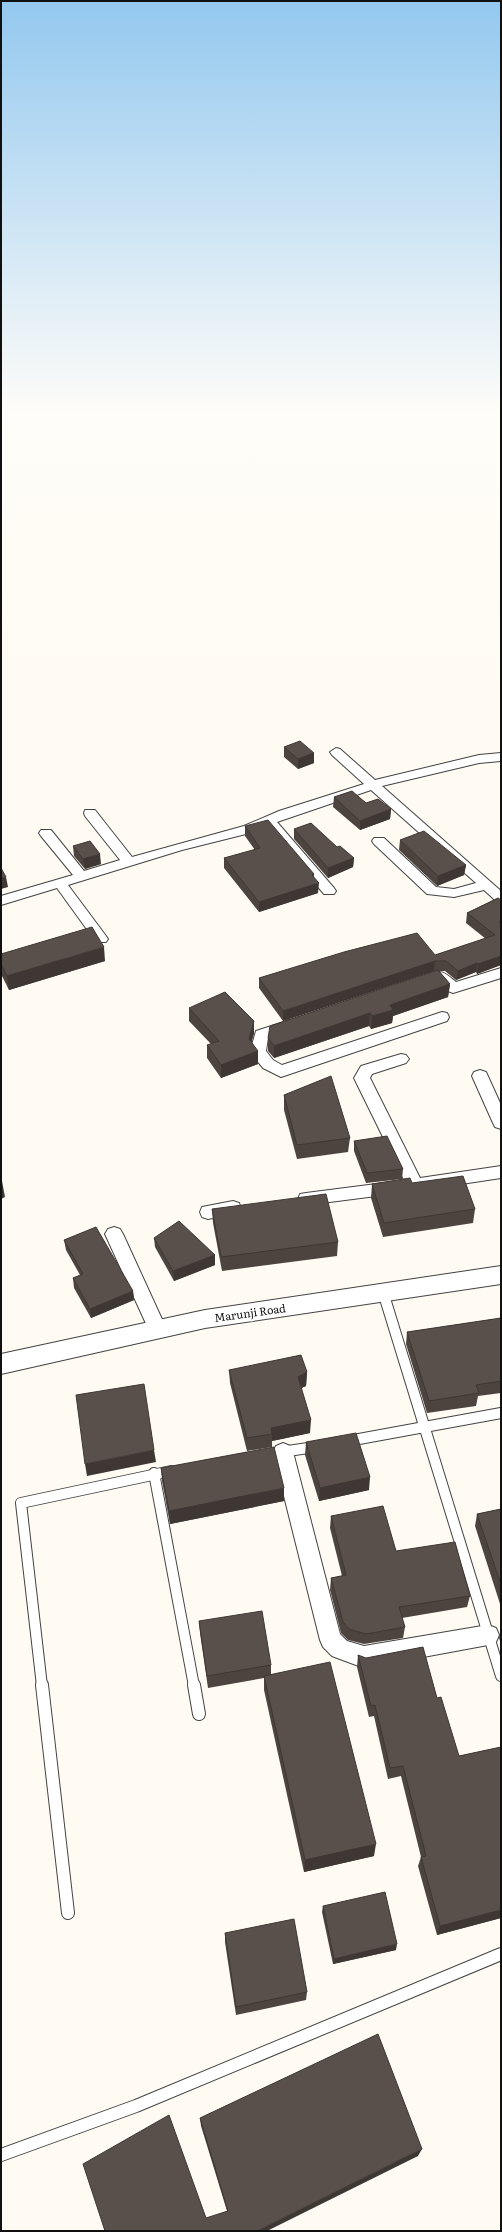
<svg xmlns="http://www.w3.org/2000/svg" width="502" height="2232" font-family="Literata,serif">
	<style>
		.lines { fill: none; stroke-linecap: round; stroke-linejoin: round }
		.service-far2-casing { stroke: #434343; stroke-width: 6 }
		.service-far1-casing { stroke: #434343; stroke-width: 12 }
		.service-casing { stroke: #434343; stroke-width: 14 }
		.minor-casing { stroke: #434343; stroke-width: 2 }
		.tertiary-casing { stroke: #434343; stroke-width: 2 }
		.service-far2 { stroke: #fff; stroke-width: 5 }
		.service-far1 { stroke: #fff; stroke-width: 10 }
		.service { stroke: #fff; stroke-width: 12 }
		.minor { fill: #fff; fill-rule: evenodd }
		.tertiary { fill: #fff; fill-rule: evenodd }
		.wall { fill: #4d4440 }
		.shaded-wall { fill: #3e3734 }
		.building { fill: #594f4b; stroke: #3e3734 }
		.labels { text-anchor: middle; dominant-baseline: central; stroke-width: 4; stroke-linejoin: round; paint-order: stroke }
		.street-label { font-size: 11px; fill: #101010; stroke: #fff }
	</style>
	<rect width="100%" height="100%" fill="#fffbf2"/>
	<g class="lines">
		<defs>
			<path id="service-far2" d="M251,415L253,417"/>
			<g id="service-far1">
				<path d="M383,1292L501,1676"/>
				<path d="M348,1441L501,1413"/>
				<path d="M281,1452L315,1447"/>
				<path d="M154,1473L194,1686"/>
				<path d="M42,1686L21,1503L171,1471"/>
			</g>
			<g id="service">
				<path d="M42,1685L68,1913"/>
				<path d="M194,1685L199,1714"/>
				<path d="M1,2155L136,2106L501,1954"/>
			</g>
			<g id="minor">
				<path d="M336,748L340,749L375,780L479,755L501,753V761L479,763L382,786L501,891V902L496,901L484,890L454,897L427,894L374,844L372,841L374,838H384L436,887L454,889L476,883L371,790L277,822L334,888L336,891L334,894H324L266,826L254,832L182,850L68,885L106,936L108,939L106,942H96L57,888L1,905V896L73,875L41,836L39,833L41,830H51L84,871L120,860L85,816L84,813L85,810H95L132,857L244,826L279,811L364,784L332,755L330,752Z"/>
				<path d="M501,968V978L453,993L448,991L436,981L428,980L426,977L428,974C442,969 445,973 456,982Z"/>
				<path d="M442,1012L447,1013L449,1017L447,1021L281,1077L263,1068L250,1052L256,1031L290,1020L295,1021L298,1025L295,1029L268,1038L266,1051L273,1060L282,1065Z"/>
				<path d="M401,1054L406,1055L409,1059L406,1063L372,1074L370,1078L420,1178L501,1166V1178L415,1191L409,1190L354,1078L361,1066Z"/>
				<path d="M480,1070L486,1072L501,1105V1129L495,1127L493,1123L472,1076L474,1072Z"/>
				<path d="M392,1182L398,1183L400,1188L398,1193L392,1194L306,1205L300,1204L298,1199L300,1194L306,1193Z"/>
				<path d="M233,1201L239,1203L241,1208L239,1213L208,1219L202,1217L200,1212L202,1207Z"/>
				<path d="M114,1227L120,1229L123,1234L166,1328L163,1333L157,1336L151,1333L148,1328L105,1234L108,1229Z"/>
				<path d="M283,1443L290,1446L293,1452L340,1634L347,1641L364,1646L488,1625L496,1628L499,1635L496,1642L488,1645L364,1668L332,1656L323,1647L320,1640L273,1452L276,1446Z"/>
			</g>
			<path id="tertiary" d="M501,1266V1284L205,1328L1,1374V1354L205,1310Z"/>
		</defs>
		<use href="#service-far2" class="service-far2-casing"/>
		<use href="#service-far1" class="service-far1-casing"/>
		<use href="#service" class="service-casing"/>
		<use href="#minor" class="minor-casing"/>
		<use href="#tertiary" class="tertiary-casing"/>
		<use href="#service-far2" class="service-far2"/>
		<use href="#service-far1" class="service-far1"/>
		<use href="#service" class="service"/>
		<use href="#minor" class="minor"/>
		<use href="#tertiary" class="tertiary"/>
	</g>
	<g class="wall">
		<path d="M284,747L314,753V763L298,769L284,757Z"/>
		<path d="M334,797L366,803L391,809L390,819L360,830L333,807Z"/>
		<path d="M245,826L314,874V878L318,893L259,912L224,868V858L255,850L245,836Z"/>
		<path d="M294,829L337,847L354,858L353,867L328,878L294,839Z"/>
		<path d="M400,840L466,865L464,875L437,886L399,850Z"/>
		<path d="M73,846L101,864L85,869L74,856Z"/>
		<path d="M498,898L501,965L477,974L476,972L456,980L445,971H439L450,984L448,997L393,1016L392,1023L371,1029L369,1026L274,1058L268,1051V1038L436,971H434L283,1021L259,988V978L435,955L486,939L466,923L467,913Z"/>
		<path d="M1,954L105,961L9,990L1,974Z"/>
		<path d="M189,1008L254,1021V1033L251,1043L258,1064L221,1078L207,1058V1045L211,1044L189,1021Z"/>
		<path d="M284,1095L350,1138L348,1152L297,1159L284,1110Z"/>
		<path d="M354,1141L403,1169L402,1179L366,1183L354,1151Z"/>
		<path d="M412,1183L475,1209L473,1223L383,1237L371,1198L372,1184Z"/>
		<path d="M212,1209L338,1242L337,1256L222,1271L213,1223Z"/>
		<path d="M154,1238L215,1255V1265L174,1281L155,1247Z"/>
		<path d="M64,1240L133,1291L134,1300L91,1318L74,1288L73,1278L80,1275L66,1250Z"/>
		<path d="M501,1318V1393L478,1396L476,1406L427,1413L406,1344L407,1332Z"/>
		<path d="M229,1370L307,1372L306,1386L301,1388L310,1433L272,1441V1447L247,1451L230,1383Z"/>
		<path d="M306,1442L369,1490L319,1501L305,1455Z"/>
		<path d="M161,1468L284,1501L170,1524L162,1481Z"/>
		<path d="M501,1509V1607L475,1526L477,1514Z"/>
		<path d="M331,1516L396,1551L470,1596L467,1607L402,1618L405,1627L403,1638L364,1644L348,1640L341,1633L330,1590L331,1578L342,1576L330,1528Z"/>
		<path d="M199,1621L271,1665V1674L374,1856L304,1872L264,1690V1678L208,1688L200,1633Z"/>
		<path d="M501,1630V1644L499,1638Z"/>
		<path d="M358,1655L437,1698L459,1756L501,1747V1918L437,1935L418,1866L421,1857L401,1776L388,1779L374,1716L369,1717L357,1667Z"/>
		<path d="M323,1906L396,1950L333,1964L322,1912Z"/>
		<path d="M225,1933L307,1992L306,2000L236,2015L225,1942Z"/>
		<path d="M200,2118L418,2156L206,2218L227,2211L201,2126Z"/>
	</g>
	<g class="shaded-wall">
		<path d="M314,753V763L298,769V759Z"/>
		<path d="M391,809L390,819L360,830V821Z"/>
		<path d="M100,854L101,864L85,869L83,859Z"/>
		<path d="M354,858L353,867L328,878V868Z"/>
		<path d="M466,865L464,875L437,886L438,876Z"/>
		<path d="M6,877L8,887L1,889V878Z"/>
		<path d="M319,883L318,893L259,912V902Z"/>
		<path d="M104,947L105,961L9,990L7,976Z"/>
		<path d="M501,956V965L477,974L478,964Z"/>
		<path d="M435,961L434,971L283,1021V1011Z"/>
		<path d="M477,963L476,972L456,980L458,971Z"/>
		<path d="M450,984L448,997L393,1016L392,1023L371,1029L372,1016L390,1005Z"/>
		<path d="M370,1013L369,1026L274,1058V1046Z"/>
		<path d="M254,1021V1033L249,1052V1039Z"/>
		<path d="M258,1051V1064L221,1078V1065Z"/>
		<path d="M1,1181H2L5,1197L1,1199Z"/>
		<path d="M215,1255V1265L174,1281L173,1271Z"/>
		<path d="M133,1291L134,1300L91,1318L90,1309Z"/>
		<path d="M307,1372L306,1386L297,1390L298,1377Z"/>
		<path d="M311,1420L310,1433L272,1441V1434L271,1428Z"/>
		<path d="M154,1450L156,1462L87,1476L85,1464Z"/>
		<path d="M370,1477L369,1490L319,1501L320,1488Z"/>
		<path d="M284,1488V1501L170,1524L169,1511Z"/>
		<path d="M376,1844L374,1856L304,1872L305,1860Z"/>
		<path d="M501,1910V1918L437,1935L440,1926Z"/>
		<path d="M397,1944L396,1950L333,1964L334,1959Z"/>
		<path d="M422,2149L418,2156L267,2231H257Z"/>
	</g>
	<g class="building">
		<path d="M300,741L314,753L298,759L284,747Z"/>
		<path d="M352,791L366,803L378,799L391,809L360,821L334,797Z"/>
		<path d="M268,820L314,874L312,875L319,883L259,902L224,858L260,848L245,826Z"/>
		<path d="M311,823L337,847L340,846L354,858L328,868L294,829Z"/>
		<path d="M424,831L466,865L438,876L400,840Z"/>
		<path d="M90,841L100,854L83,859L73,846Z"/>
		<path d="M1,868L6,877L1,878Z"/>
		<path d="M498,898L501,900V921L499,922L501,924V956L478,964L477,963L458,971L446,961H435L283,1011L259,978L344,952L417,933L435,955L495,935L467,913Z"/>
		<path d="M92,927L104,947L7,976L1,964V954Z"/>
		<path d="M438,970L450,984L390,1005L393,1010L372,1016L370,1013L274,1046L268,1038L270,1026Z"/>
		<path d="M225,992L254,1021L249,1039L258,1051L221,1065L207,1045L219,1041L189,1008Z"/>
		<path d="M331,1076L350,1138L297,1145L284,1095Z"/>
		<path d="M387,1136L403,1169L367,1173L354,1141Z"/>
		<path d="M463,1176L475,1209L384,1223L372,1184L410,1178L412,1183Z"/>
		<path d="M326,1194L338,1242L221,1257L212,1209Z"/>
		<path d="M179,1221L215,1255L173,1271L154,1238Z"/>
		<path d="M96,1227L133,1291L90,1309L73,1278L83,1274L64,1240Z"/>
		<path d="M501,1318V1381L476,1385L479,1393L429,1401L407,1332Z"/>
		<path d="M301,1355L307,1372L298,1377L311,1420L271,1428L272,1434L247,1438L229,1370Z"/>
		<path d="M144,1384L154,1450L85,1464L76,1395Z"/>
		<path d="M356,1433L370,1477L320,1488L306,1442Z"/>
		<path d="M274,1447L284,1488L169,1511L161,1468Z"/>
		<path d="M383,1506L396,1551L455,1542L470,1596L399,1607L405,1627L366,1634L349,1629L343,1622L331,1578L346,1575L331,1516Z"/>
		<path d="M501,1509V1585L477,1514Z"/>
		<path d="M262,1611L271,1665L207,1676L199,1621Z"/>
		<path d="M423,1647L437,1698L441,1697L459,1756L501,1747V1910L440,1926L421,1857L426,1856L403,1766L390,1768L375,1705L371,1706L358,1655L366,1658Z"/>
		<path d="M330,1662L376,1844L305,1860L264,1676Z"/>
		<path d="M385,1892L397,1944L334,1959L323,1906Z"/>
		<path d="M294,1919L307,1992L236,2007L225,1933Z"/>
		<path d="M378,2034L422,2149L257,2231H105L83,2164L169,2115L206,2218L228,2211L200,2118Z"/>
	</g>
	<linearGradient id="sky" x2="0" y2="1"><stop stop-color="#93c8ef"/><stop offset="0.57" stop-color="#fffdf9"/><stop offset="1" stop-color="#fffdf9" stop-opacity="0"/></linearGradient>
	<rect width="502" height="728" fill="url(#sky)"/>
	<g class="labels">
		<g class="street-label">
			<text transform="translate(250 1312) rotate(-8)">Marunji Road</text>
		</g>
	</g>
	<rect width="502" height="2232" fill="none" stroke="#101010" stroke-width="4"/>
</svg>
